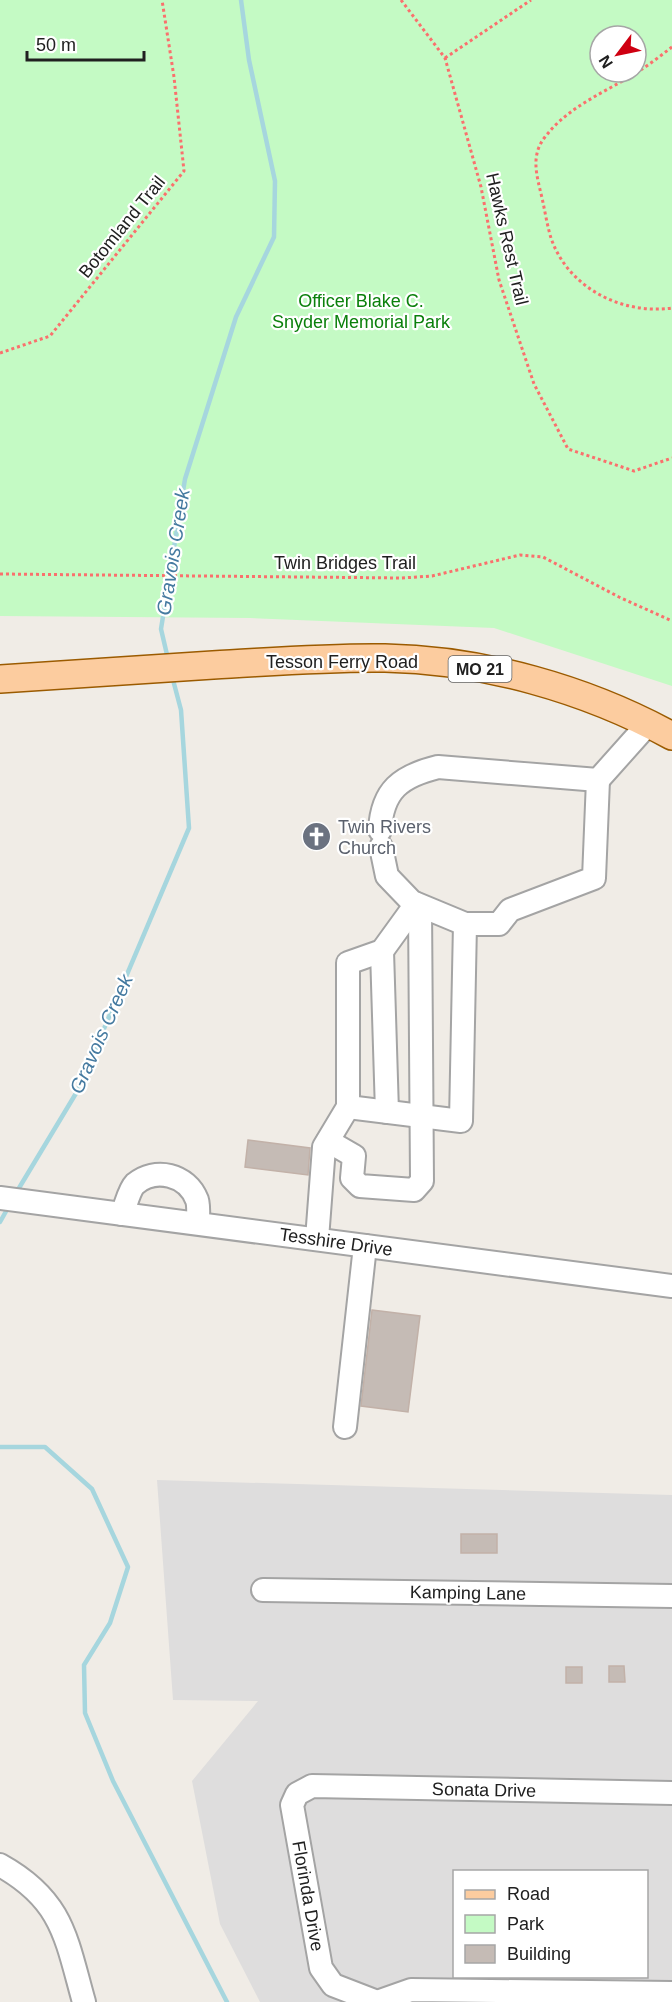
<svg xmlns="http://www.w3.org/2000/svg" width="672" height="2002" font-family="Arial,sans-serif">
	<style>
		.residential { fill: #dedddd; fill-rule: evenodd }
		.park { fill: #c4fac4; fill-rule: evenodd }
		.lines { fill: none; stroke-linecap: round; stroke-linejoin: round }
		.stream { stroke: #a6d6de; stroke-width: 4.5 }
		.building { fill: #c5bbb5; stroke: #c2b1a8; stroke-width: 1.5 }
		.minor-casing { stroke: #a4a4a4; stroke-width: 26 }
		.major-casing { stroke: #9b5b00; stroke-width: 30 }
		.path { stroke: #fa706d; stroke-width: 3; stroke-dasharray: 3 3; stroke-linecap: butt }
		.minor { stroke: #fff; stroke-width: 22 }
		.major { stroke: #fccc9f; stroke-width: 27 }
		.labels { text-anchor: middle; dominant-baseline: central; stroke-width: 4.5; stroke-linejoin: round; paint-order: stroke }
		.shield { fill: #fff; stroke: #636363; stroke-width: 1.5 }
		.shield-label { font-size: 16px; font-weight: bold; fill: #202020 }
		.street-label { font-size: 18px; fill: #202020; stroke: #fff }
		.park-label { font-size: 18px; fill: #0b800c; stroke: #fff }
		.worship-label { font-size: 18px; fill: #5b616d; stroke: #fff; text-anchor: start }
		.water-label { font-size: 20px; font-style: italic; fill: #457aa0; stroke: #fff }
	</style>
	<rect width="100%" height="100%" fill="#f0ece6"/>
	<path class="residential" d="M157,1480L672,1495V2002H260L220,1924L192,1781L258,1701L173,1700ZM454,1872H646V1976H454Z"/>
	<path class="park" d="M0,0H672V686L494,628L250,618L0,616ZM600,36H636V72H600Z"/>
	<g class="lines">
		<g class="stream">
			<path d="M168,659L161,629L185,479L236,317L274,237L275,181L249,60L241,0"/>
			<path d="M16,1193L78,1090L189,828L181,710L172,676"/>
			<path d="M0,1222L9,1206"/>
			<path d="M0,1447H45L92,1489L128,1567L110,1623L84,1665L85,1713L113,1781L227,2002"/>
		</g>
	</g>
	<g class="building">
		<path d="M248,1140L310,1148L308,1175L245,1167Z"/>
		<path d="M372,1310L420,1316L408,1412L361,1406Z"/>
		<rect x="461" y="1534" width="36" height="19"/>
		<path d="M609,1666H624L625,1682H609Z"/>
		<rect x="566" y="1667" width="16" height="16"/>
	</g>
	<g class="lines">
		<defs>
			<g id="minor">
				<path d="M380,830C382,790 401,776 438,767L598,780L648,724"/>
				<path d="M381,847L387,876L412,902L465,924H499L510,910L594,878L598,780"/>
				<path d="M382,951L387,1112"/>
				<path d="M348,1107L461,1121L465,924"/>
				<path d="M328,1141L354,1156L352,1178L360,1186L414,1190L422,1181L420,906"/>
				<path d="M0,1198L672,1286"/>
				<path d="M122,1214C126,1205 129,1190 135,1184C155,1167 187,1174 197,1200C199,1206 198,1216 198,1223"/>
				<path d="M317,1239L324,1147L348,1107V963L382,951L416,904"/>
				<path d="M345,1427L365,1246"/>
				<path d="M263,1590L672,1596"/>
				<path d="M0,1865C63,1900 66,1938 84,2002"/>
				<path d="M377,2002L333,1985L321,1968L292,1805L297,1794L312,1786L672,1793"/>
				<path d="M377,2002L411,1990L672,1993"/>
			</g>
			<path id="major" d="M0,679C71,674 142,670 213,665C270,662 328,657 385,658C484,660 586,689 672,736"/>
		</defs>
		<use href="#minor" class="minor-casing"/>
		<use href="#major" class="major-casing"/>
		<g class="path">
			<path d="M401,0L445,58L481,187L499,280L534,384L568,449L634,471L672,458"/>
			<path d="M672,47C659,57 645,68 631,76C601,94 567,108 545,137C530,156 537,176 542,198C545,211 547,225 551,238C568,288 622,315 672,308"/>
			<path d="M445,58L531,0"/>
			<path d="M0,353L50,336L184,171L174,77L162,0"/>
			<path d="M0,574L402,578L432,576L520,555L543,557L619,597L672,621"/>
		</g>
		<use href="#minor" class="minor"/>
		<use href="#major" class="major"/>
	</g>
	<defs>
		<symbol id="church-disc" viewBox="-11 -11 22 22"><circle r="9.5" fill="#6b7280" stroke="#fff"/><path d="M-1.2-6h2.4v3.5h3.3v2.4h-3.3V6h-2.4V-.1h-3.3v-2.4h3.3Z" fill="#fff"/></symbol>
	</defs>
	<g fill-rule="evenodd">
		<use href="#church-disc" x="300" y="820" width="33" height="33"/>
	</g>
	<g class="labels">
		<rect class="shield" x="448.5" y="656" width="63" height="26" rx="4.5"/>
		<g class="shield-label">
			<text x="480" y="669">MO 21</text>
		</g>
		<g class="street-label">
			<text transform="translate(122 227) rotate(-51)">Botomland Trail</text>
			<text transform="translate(507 239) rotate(77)">Hawks Rest Trail</text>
			<text x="345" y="563">Twin Bridges Trail</text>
			<text x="342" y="662">Tesson Ferry Road</text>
			<text transform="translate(336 1242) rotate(8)">Tesshire Drive</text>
			<text transform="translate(468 1593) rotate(1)">Kamping Lane</text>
			<text transform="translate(484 1790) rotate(1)">Sonata Drive</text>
			<text transform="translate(308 1896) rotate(80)">Florinda Drive</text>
		</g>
		<g class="park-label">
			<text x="361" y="301">Officer Blake C.<tspan x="361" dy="21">Snyder Memorial Park</tspan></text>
		</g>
		<g class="worship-label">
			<text x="338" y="827">Twin Rivers<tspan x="338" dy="21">Church</tspan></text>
		</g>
		<g class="water-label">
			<text transform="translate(173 552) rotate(-81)">Gravois Creek</text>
			<text transform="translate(101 1034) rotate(-66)">Gravois Creek</text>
		</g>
	</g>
	<rect x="453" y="1870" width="195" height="108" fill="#ffffff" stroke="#a6a6a6" stroke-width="1.5"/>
	<rect x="465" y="1890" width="30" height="9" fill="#fccc9f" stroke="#a6a6a6" stroke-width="1.5"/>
	<text x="507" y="1900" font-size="18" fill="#202020">Road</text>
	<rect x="465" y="1915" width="30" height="18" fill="#c4fac4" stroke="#a6a6a6" stroke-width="1.5"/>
	<text x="507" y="1930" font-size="18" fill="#202020">Park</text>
	<rect x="465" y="1945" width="30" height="18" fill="#c5bbb5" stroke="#a6a6a6" stroke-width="1.5"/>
	<text x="507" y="1960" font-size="18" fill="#202020">Building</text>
	<g transform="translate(618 54) rotate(238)"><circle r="28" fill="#ffffff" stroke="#a6a6a6" stroke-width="1.5"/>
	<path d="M0-4.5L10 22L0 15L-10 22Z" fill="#cf0011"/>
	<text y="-9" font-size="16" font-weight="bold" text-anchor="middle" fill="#202020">N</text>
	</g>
	<path d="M27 51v9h117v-9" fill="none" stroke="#202020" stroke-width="3"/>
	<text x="36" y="51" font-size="18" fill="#202020" stroke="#ffffff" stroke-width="4.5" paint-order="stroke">50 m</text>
</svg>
